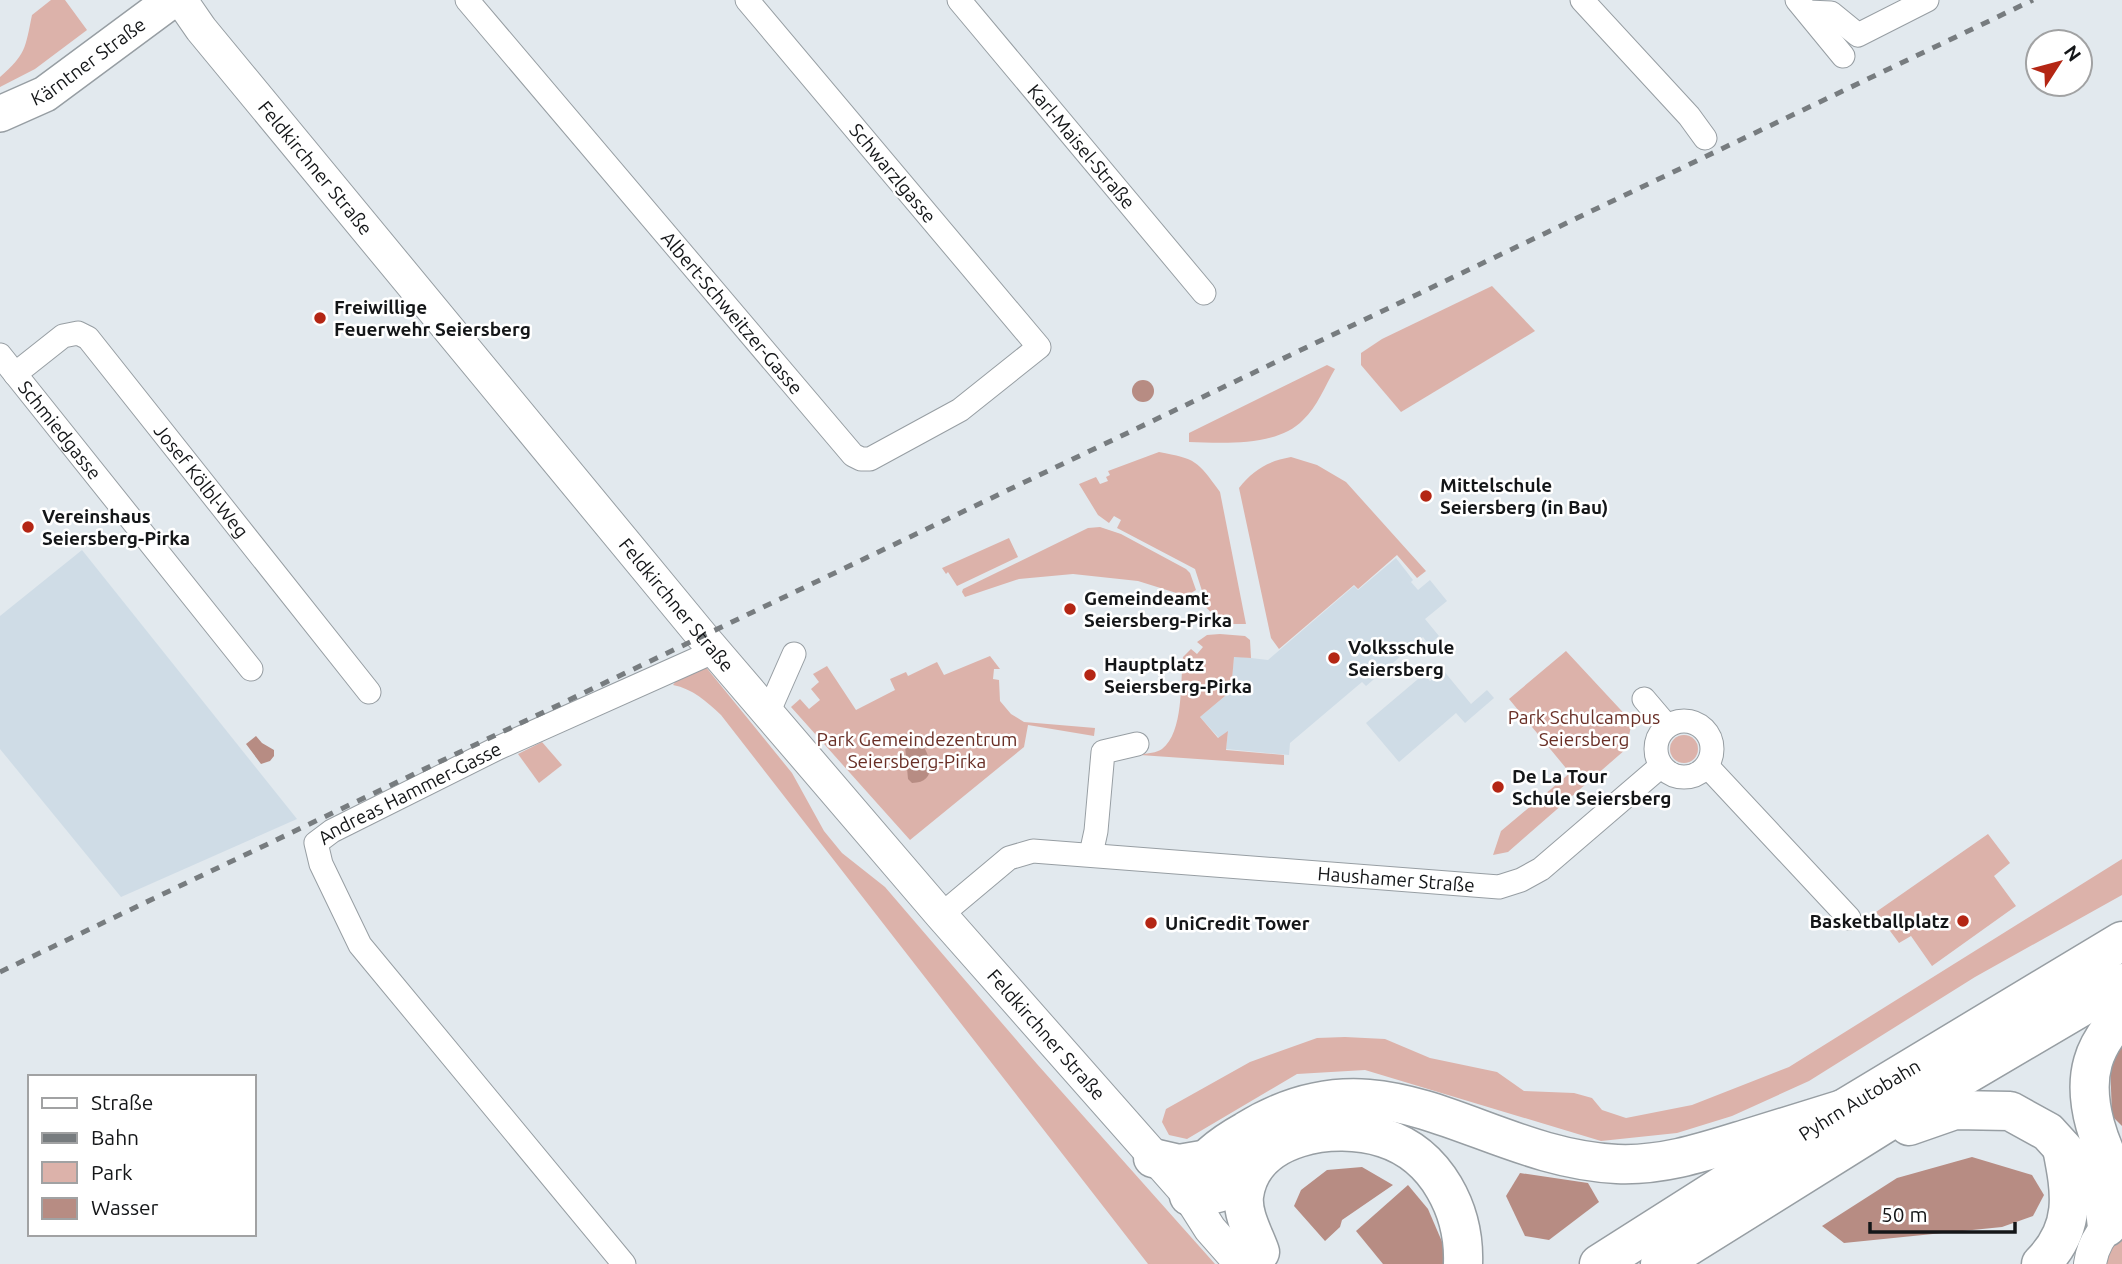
<svg xmlns="http://www.w3.org/2000/svg" width="2122" height="1264" font-family="Ubuntu,sans-serif">
	<style>
		.built { fill: #cfdce6 }
		.green { fill: #dcb2aa }
		.water { fill: #b78c83 }
		.lines { fill: none; stroke-linecap: round; stroke-linejoin: round }
		.street-casing { stroke: #979ea3; stroke-width: 25 }
		.secondary-casing { stroke: #979ea3; stroke-width: 34 }
		.primary-casing { stroke: #979ea3; stroke-width: 38 }
		.highway-casing { stroke: #979ea3; stroke-width: 41 }
		.street { stroke: #fff; stroke-width: 23 }
		.secondary { stroke: #fff; stroke-width: 32 }
		.primary { stroke: #fff; stroke-width: 35 }
		.highway { stroke: #fff; stroke-width: 38 }
		.rail { stroke: #777c7f; stroke-width: 5; stroke-dasharray: 9 9; stroke-linecap: butt }
		.poi-dot { fill: #b42614; stroke: #fff; stroke-width: 2.5 }
		.labels { text-anchor: middle; dominant-baseline: central; stroke-width: 5; stroke-linejoin: round; paint-order: stroke }
		.street-label { font-size: 19px; fill: #141618; stroke: #fff }
		.poi-label { font-size: 19px; font-weight: bold; fill: #141618; stroke: #fff; text-anchor: start }
		.park-label { font-size: 19px; fill: #692f26; stroke: #fff }
	</style>
	<rect width="100%" height="100%" fill="#e2e9ee"/>
	<g class="built">
		<path d="M82,550L297,819L121,897L0,749V616Z"/>
		<path d="M1396,558L1413,580L1411,582L1418,590L1430,580L1447,601L1425,619L1439,636L1429,645L1423,637L1366,686L1362,682L1290,743L1289,755L1226,749L1228,732L1219,738L1200,717L1231,691L1234,656L1268,660L1354,586L1358,590Z"/>
		<path d="M1443,670L1471,704L1487,690L1494,698L1465,723L1456,713L1399,762L1366,723L1424,674L1430,681Z"/>
	</g>
	<g class="green">
		<path d="M51,0H65L87,30L35,69L0,87V77C26,54 25,49 32,15Z"/>
		<path d="M1492,286L1535,331L1401,412L1361,365V353L1382,339Z"/>
		<path d="M1327,365L1335,369C1325,386 1317,407 1303,420C1277,447 1223,443 1189,442V433Z"/>
		<path d="M1159,452C1196,459 1197,460 1220,492L1246,624H1222L1202,603L1203,594L1195,569L1117,528L1121,520L1114,516L1109,523L1098,515L1079,484L1096,477L1100,484L1108,481L1106,477L1110,475L1108,471Z"/>
		<path d="M1291,457L1317,465L1346,482L1426,571L1417,578L1397,555L1358,589L1354,585L1279,649L1271,638L1239,488C1253,470 1268,461 1291,457Z"/>
		<path d="M1100,527L1121,534L1186,569L1190,573L1196,590L1186,596L1138,581L1073,574L1019,579L965,597L962,592L963,589L1088,528Z"/>
		<path d="M1009,538L1018,557L957,586L948,572L946,574L942,568Z"/>
		<path d="M1220,634L1245,636L1250,640L1251,658L1234,657L1231,691L1200,717L1218,738L1228,731L1226,750L1284,755V765L1140,755C1147,753 1157,753 1162,749C1184,732 1180,683 1183,657L1191,649L1197,654L1203,647L1197,642L1207,635Z"/>
		<path d="M1566,651L1632,722L1626,749L1508,852L1493,855L1501,831L1570,773L1509,699Z"/>
		<path d="M990,656L1000,669H994L993,679L999,680L1000,701L1011,714L1024,722L1095,728L1094,736L1028,725L1024,747L910,840L791,707L800,699L809,709L820,700L811,689L819,682L813,674L827,666L856,710L895,690L890,679L906,672L908,676L937,662L944,675Z"/>
		<path d="M705,666L792,773L824,831L842,853L885,887L1037,1064L1215,1264H1148L721,715C706,701 693,689 673,685L682,673Z"/>
		<circle cx="1684" cy="749" r="14"/>
		<path d="M542,742L562,765L539,783L518,754Z"/>
		<path d="M1988,834L2010,863L1994,876L2016,906L1932,966L1911,936L1899,943L1876,912Z"/>
		<path d="M2122,859V895L1975,977L1809,1081L1732,1116L1677,1133L1601,1141L1365,1070L1297,1074L1187,1139L1169,1135L1162,1122L1166,1109L1250,1062L1317,1038L1345,1037L1385,1039L1430,1058L1497,1072L1524,1091L1574,1093L1592,1098L1602,1110L1626,1118L1692,1105L1789,1067Z"/>
		<path d="M2122,1229V1264H2101Z"/>
	</g>
	<g class="water">
		<circle cx="1143" cy="391" r="11"/>
		<path d="M256,736L262,743L274,750V756L270,761L261,764L246,744Z"/>
		<path d="M919,740C931,754 939,783 912,783L908,779L905,746L910,741Z"/>
		<path d="M2122,1034V1126L2112,1116L2110,1061Z"/>
		<path d="M1972,1157L2032,1175L2044,1195L2033,1216L2002,1227L1844,1243L1822,1226L1897,1178Z"/>
		<path d="M1362,1167L1393,1185L1342,1220L1340,1227L1325,1241L1294,1206L1301,1190L1327,1170Z"/>
		<path d="M1520,1173L1588,1183L1599,1202L1549,1240L1525,1236L1506,1196Z"/>
		<path d="M1408,1185L1428,1209L1449,1258L1448,1264H1383L1356,1231Z"/>
	</g>
	<g class="lines">
		<defs>
			<g id="street">
				<path id="s1" d="M467,0L853,455L861,459H870L960,410L1039,347L747,0"/>
				<path id="s2" d="M959,0L1204,293"/>
				<path d="M1582,0L1689,116L1705,138"/>
				<path d="M1797,0L1843,56"/>
				<path d="M1808,12L1831,13L1858,35L1927,0"/>
				<path id="s3" d="M0,355L251,669"/>
				<path id="s4" d="M15,374L63,336L78,333L88,338L369,692"/>
				<path d="M1644,699L1667,726"/>
				<path d="M768,713L794,654"/>
				<circle cx="1684" cy="749" r="28"/>
				<path d="M1707,766L1849,918"/>
				<path d="M1091,854L1096,831L1103,752L1137,744"/>
				<path id="s5" d="M941,915L1009,858L1033,851L1499,887L1521,880L1541,869L1661,766"/>
				<path id="s6" d="M624,1264L360,945L321,864L316,843L332,831L498,748L715,651"/>
			</g>
			<g id="secondary">
				<path id="s7" d="M181,0L201,29L702,636L941,915L1189,1196L1210,1229L1241,1264"/>
				<path d="M2090,1264C2093,1243 2104,1227 2122,1216"/>
			</g>
			<g id="primary">
				<path id="s8" d="M0,114L45,94L172,0"/>
			</g>
			<g id="highway">
				<path d="M2122,1015C2110,1028 2098,1044 2093,1062C2082,1100 2100,1151 2122,1183"/>
				<path d="M1909,1126L1955,1110L2010,1111L2048,1132L2078,1165L2095,1189L2105,1210L2107,1227"/>
				<path d="M1153,1158L1179,1164L1208,1159"/>
				<path d="M1255,1166C1230,1189 1225,1196 1189,1196C1190,1190 1191,1182 1194,1176C1204,1157 1228,1141 1246,1131C1386,1044 1478,1157 1617,1164C1662,1166 1704,1152 1746,1139C1779,1129 1811,1119 1843,1109"/>
				<path d="M1260,1252C1254,1235 1242,1215 1244,1196C1252,1134 1335,1122 1384,1138C1437,1155 1465,1211 1463,1264"/>
				<path id="s9" d="M1599,1264L1843,1109L2122,941"/>
				<path d="M1660,1264L1913,1106L2122,983"/>
				<path d="M2041,1264C2077,1228 2071,1193 2062,1148"/>
			</g>
		</defs>
		<use href="#street" class="street-casing"/>
		<use href="#secondary" class="secondary-casing"/>
		<use href="#primary" class="primary-casing"/>
		<use href="#highway" class="highway-casing"/>
		<use href="#street" class="street"/>
		<use href="#secondary" class="secondary"/>
		<use href="#primary" class="primary"/>
		<use href="#highway" class="highway"/>
		<path class="rail" d="M0,972L2033,0"/>
	</g>
	<g class="poi-dot">
		<circle cx="320" cy="318" r="7"/>
		<circle cx="1426" cy="496" r="7"/>
		<circle cx="28" cy="527" r="7"/>
		<circle cx="1070" cy="609" r="7"/>
		<circle cx="1334" cy="658" r="7"/>
		<circle cx="1090" cy="675" r="7"/>
		<circle cx="1498" cy="787" r="7"/>
		<circle cx="1963" cy="921" r="7"/>
		<circle cx="1151" cy="923" r="7"/>
	</g>
	<g class="labels">
		<g class="street-label">
			<text stroke="none"><textPath href="#s8" startOffset="103">Kärntner Straße</textPath></text>
			<text stroke="none"><textPath href="#s2" startOffset="191">Karl-Maisel-Straße</textPath></text>
			<text stroke="none"><textPath href="#s7" startOffset="215">Feldkirchner Straße</textPath></text>
			<text transform="translate(893 173) rotate(50)">Schwarzlgasse</text>
			<text stroke="none"><textPath href="#s1" startOffset="410">Albert-Schweitzer-Gasse</textPath></text>
			<text stroke="none"><textPath href="#s3" startOffset="96">Schmiedgasse</textPath></text>
			<text stroke="none"><textPath href="#s4" startOffset="270">Josef Kölbl-Weg</textPath></text>
			<text stroke="none"><textPath href="#s7" startOffset="782">Feldkirchner Straße</textPath></text>
			<text stroke="none"><textPath href="#s6" startOffset="632">Andreas Hammer-Gasse</textPath></text>
			<text stroke="none"><textPath href="#s5" startOffset="478">Haushamer Straße</textPath></text>
			<text stroke="none"><textPath href="#s7" startOffset="1349">Feldkirchner Straße</textPath></text>
			<text stroke="none"><textPath href="#s9" startOffset="308">Pyhrn Autobahn</textPath></text>
		</g>
		<g class="poi-label">
			<text x="334" y="307">Freiwillige<tspan x="334" dy="22">Feuerwehr Seiersberg</tspan></text>
			<text x="1440" y="485">Mittelschule<tspan x="1440" dy="22">Seiersberg (in Bau)</tspan></text>
			<text x="42" y="516">Vereinshaus<tspan x="42" dy="22">Seiersberg-Pirka</tspan></text>
			<text x="1084" y="598">Gemeindeamt<tspan x="1084" dy="22">Seiersberg-Pirka</tspan></text>
			<text x="1348" y="647">Volksschule<tspan x="1348" dy="22">Seiersberg</tspan></text>
			<text x="1104" y="664">Hauptplatz<tspan x="1104" dy="22">Seiersberg-Pirka</tspan></text>
			<text x="1512" y="776">De La Tour<tspan x="1512" dy="22">Schule Seiersberg</tspan></text>
			<text x="1949" y="921" text-anchor="end">Basketballplatz</text>
			<text x="1165" y="923">UniCredit Tower</text>
		</g>
		<g class="park-label">
			<text x="1584" y="717">Park Schulcampus<tspan x="1584" dy="22">Seiersberg</tspan></text>
			<text x="917" y="739">Park Gemeindezentrum<tspan x="917" dy="22">Seiersberg-Pirka</tspan></text>
		</g>
	</g>
	<rect x="28" y="1075" width="228" height="161" fill="#ffffff" stroke="#a1a2a3" stroke-width="2"/>
	<rect x="42" y="1098" width="35" height="10" fill="#ffffff" stroke="#a1a2a3" stroke-width="2"/>
	<text x="91" y="1110" font-size="21" fill="#141618">Straße</text>
	<rect x="42" y="1133" width="35" height="10" fill="#777c7f" stroke="#a1a2a3" stroke-width="2"/>
	<text x="91" y="1145" font-size="21" fill="#141618">Bahn</text>
	<rect x="42" y="1162" width="35" height="21" fill="#dcb2aa" stroke="#a1a2a3" stroke-width="2"/>
	<text x="91" y="1180" font-size="21" fill="#141618">Park</text>
	<rect x="42" y="1198" width="35" height="21" fill="#b78c83" stroke="#a1a2a3" stroke-width="2"/>
	<text x="91" y="1215" font-size="21" fill="#141618">Wasser</text>
	<g transform="translate(2059 63) rotate(54)"><circle r="33" fill="#ffffff" stroke="#a1a2a3" stroke-width="2"/>
	<path d="M0-5L12 26L0 18L-12 26Z" fill="#b42614"/>
	<text y="-10" font-size="19" font-weight="bold" text-anchor="middle" fill="#141618">N</text>
	</g>
	<path d="M1870 1222v10h145v-10" fill="none" stroke="#141618" stroke-width="3.5"/>
	<text x="1881" y="1222" font-size="21" fill="#141618" stroke="#ffffff" stroke-width="5" paint-order="stroke">50 m</text>
</svg>
